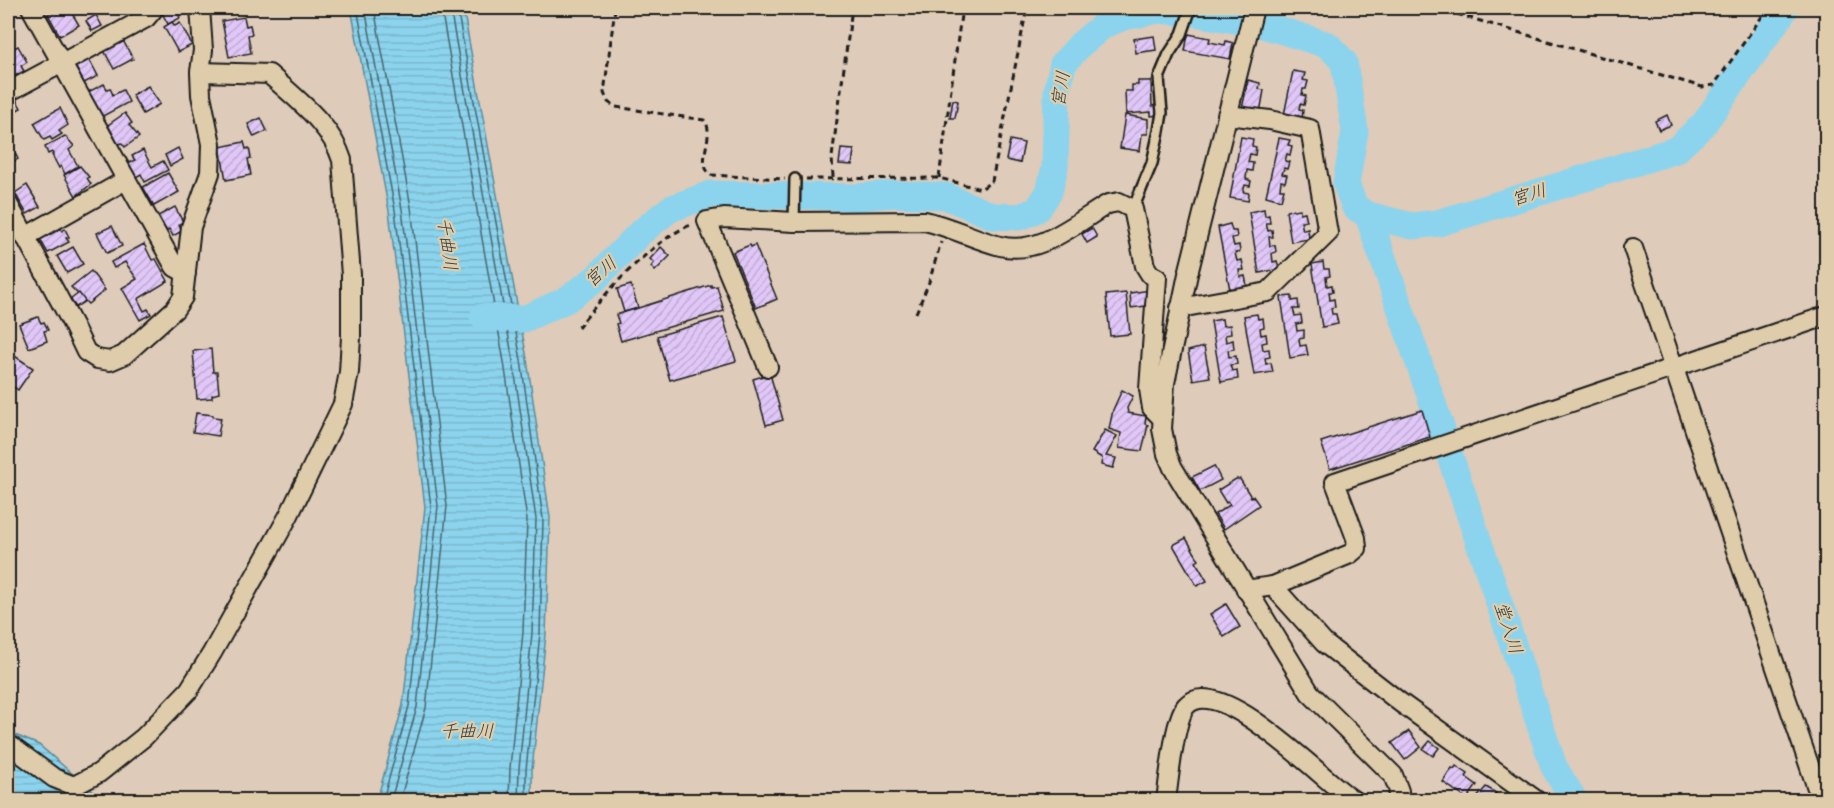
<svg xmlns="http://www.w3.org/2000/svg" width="1834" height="808" font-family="Pangolin,'Klee One',sans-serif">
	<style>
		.water { fill: url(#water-rules); stroke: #5f8a99; stroke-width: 1.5 }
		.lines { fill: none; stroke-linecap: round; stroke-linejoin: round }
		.shore { stroke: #496670; stroke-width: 1.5 }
		.river { stroke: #8cd4ed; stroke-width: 27 }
		.building { fill: url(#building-hatch); stroke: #1c1c1c; stroke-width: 1.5 }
		.service-casing { stroke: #1c1c1c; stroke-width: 14 }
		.minor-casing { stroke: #1c1c1c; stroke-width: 22 }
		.path { stroke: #1c1c1c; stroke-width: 3; stroke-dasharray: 6 4.5; stroke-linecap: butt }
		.service { stroke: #deccaa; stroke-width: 9 }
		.minor { stroke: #deccaa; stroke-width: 18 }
		.labels { text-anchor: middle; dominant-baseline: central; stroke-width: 4.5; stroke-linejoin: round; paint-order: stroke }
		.water-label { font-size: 18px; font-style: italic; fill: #324146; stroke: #deccaa }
	</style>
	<defs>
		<pattern id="water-rules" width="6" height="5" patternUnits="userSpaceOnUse" patternTransform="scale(1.5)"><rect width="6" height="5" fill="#8cd4ed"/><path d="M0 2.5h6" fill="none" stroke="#78b5cb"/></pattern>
		<pattern id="building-hatch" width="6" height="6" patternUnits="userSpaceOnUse" patternTransform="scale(1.5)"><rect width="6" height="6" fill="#e0c7f7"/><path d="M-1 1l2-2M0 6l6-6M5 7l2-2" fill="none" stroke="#c0aad3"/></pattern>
	</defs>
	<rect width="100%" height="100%" fill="#decbb9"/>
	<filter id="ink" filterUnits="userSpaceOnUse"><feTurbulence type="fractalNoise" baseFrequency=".0167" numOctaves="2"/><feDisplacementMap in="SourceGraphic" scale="12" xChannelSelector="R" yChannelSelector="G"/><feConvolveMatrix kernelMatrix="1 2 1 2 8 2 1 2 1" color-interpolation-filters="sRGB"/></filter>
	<g filter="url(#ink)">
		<g class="water">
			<path d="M351,8H463L527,359L550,518L546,634L532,770V800H377L403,705L425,507L389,211Z"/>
			<path d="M8,732L39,745L103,800H8Z"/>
		</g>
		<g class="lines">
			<g class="shore">
				<path d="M357,8L395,210L431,507L409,706L383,800"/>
				<path d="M365,8L402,209L438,506L417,707L391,800"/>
				<path d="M374,8L411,207L447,506L426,708L400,800"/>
				<path d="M441,8L504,362L527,520L523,632L510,768L509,800"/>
				<path d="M450,8L513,361L536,519L532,633L519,769L518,800"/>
				<path d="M457,8L521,360L543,519L540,633L526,770V800"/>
			</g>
			<g class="river">
				<path d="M1368,215L1442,430"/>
				<path d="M483,317L524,319L566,300L595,279L640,233L670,209L711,194L856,197L895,194L945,196L993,216L1020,217L1038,209L1049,192L1055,167L1057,91L1063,64L1081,44L1104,25L1124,17L1158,10L1195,13L1263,25L1328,45L1344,62L1355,131L1346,184L1355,207L1368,215L1412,226L1438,223L1676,150L1703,125L1786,8"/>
				<path d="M1449,453L1554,767L1574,800"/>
			</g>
		</g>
		<g class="building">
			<path d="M60,8H69L79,25L60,36L48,14Z"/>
			<path d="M173,8H175L180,18L168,24L162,13Z"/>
			<path d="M96,15L102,26L92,31L86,21Z"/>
			<path d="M244,17L246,26L250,25L252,34L248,35L251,53L229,57L222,21Z"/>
			<path d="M172,22L175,26L180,23L192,45L178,52L164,27Z"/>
			<path d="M1188,34L1210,38L1209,42L1225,45L1226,41L1233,43L1230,59L1185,51Z"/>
			<path d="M120,35L133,59L114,69L101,45Z"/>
			<path d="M1154,36L1156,50L1136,53L1134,39Z"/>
			<path d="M18,46L27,62L21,66L24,71L13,77L10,71H8V51Z"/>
			<path d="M87,55L98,76L84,83L73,62Z"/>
			<path d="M1293,71L1305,73L1303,80L1308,81L1306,89H1303L1302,95L1306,96L1304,105L1300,104L1299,109L1303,110L1302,119L1284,115Z"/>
			<path d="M1248,80L1260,83L1259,89L1264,90L1260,113L1242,109Z"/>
			<path d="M1138,81H1151L1152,106L1157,105L1159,115L1151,116V112L1126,114L1125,91H1132V85H1138Z"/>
			<path d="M104,84L107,89L110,88L113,95L123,90L129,102L101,117L88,92Z"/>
			<path d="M148,86L160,104L143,114L132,95Z"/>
			<path d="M14,95L21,108L8,115V99Z"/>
			<path d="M953,100L958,101L955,118H950Z"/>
			<path d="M60,108L68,125L59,131L62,134L52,140L50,137L44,140L34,123Z"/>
			<path d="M125,113L132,123L129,125L139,137L125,147L122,143L118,144L108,125Z"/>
			<path d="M1125,115L1148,119V134H1142L1140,151L1120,148Z"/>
			<path d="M1667,115L1671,125L1659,130L1655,121Z"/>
			<path d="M261,118L267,131L254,137L248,124Z"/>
			<path d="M65,136L74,146L69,150L78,166L65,174L61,166L59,168L52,155L53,154L52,152L48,154L45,147Z"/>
			<path d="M1241,137L1253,139L1252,146L1256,147L1255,155L1250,154L1248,162L1253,163L1252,171L1247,170L1246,179L1251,181L1250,186L1245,185L1243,192L1249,193L1248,201L1230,198Z"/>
			<path d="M1279,138L1290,140L1288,145L1292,146L1290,155L1287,154L1285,161L1289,162L1287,169L1284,168L1282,174L1287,175L1285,182L1281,181L1280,189H1284L1281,200L1266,196Z"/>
			<path d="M8,140L18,159L8,165Z"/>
			<path d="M1010,140L1024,143L1020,163L1006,160Z"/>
			<path d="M244,142L246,149L249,148L251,158L248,159L251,175L226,180L220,147Z"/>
			<path d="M178,148L183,159L170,166L165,155Z"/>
			<path d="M841,149L854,150L852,165L839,164Z"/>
			<path d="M143,150L152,167L163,161L168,170L145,182L141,174L136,177L128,163L135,160L132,156Z"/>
			<path d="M80,166L89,177L87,178L91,184L76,196L64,175Z"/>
			<path d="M168,173L179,192L154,206L143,187Z"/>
			<path d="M27,185L40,207L27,214L15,193Z"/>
			<path d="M175,207L183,222L179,224L182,231L173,236L169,229L164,232L156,217Z"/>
			<path d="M1264,209L1265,216L1269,215L1270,223H1266L1268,231L1272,230L1273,237H1269L1270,246L1275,245L1276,252L1272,253L1273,262L1277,261L1279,269L1259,273L1249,212Z"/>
			<path d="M1300,209V213L1305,212L1307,221L1301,222L1303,230L1308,229L1309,239L1291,242L1286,211Z"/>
			<path d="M58,224L62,231L65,229L69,237L66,238L69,242L48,253L40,239L56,230L54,226Z"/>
			<path d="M1230,224L1232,231H1236L1237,237L1232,238L1234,246L1239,245L1240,252L1235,253L1237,261L1242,260L1244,270H1239L1240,277L1245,276L1247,286L1230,290L1218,227Z"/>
			<path d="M112,226L122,246L107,253L97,233Z"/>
			<path d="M1092,228L1097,237L1087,243L1082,234Z"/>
			<path d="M144,244L152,260L156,259L168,281L138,299L144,311L148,309L151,314L140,320L122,288L137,279L125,262L114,268L111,262Z"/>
			<path d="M750,245L751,247L755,245L777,299L756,308L733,252Z"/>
			<path d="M73,247L83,264L67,273L57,256Z"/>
			<path d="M661,247L670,256L655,271L651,267L654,263L650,259Z"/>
			<path d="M1323,262L1324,269H1329L1330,276L1326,277L1327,286L1332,285L1333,292H1329L1330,300L1334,299L1335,307L1331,308L1332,314H1336L1338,324L1322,327L1312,264Z"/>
			<path d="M91,271L105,290L88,304L71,287Z"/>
			<path d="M631,285L638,308L624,312L617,289Z"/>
			<path d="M711,285V287L717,286L724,311L621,341L616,324L619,323L616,315Z"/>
			<path d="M1151,290L1153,305L1131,308L1130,293Z"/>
			<path d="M79,293L85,301L76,307L70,300Z"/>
			<path d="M1126,293L1130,334L1110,336L1106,295Z"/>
			<path d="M1292,296V301L1298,300L1299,309H1293L1295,316L1301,315L1302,323L1296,324L1297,331L1304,330V338L1299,339L1300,346L1306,345L1308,355L1290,358L1281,297Z"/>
			<path d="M1257,314L1258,319L1263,318L1264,327L1260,328L1261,335L1266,334L1267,342L1262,343L1263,350L1269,349L1270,357L1265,358L1266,364L1271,363L1273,372L1254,375L1244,316Z"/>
			<path d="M38,317L41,323L44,322L48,330L44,331L47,341L29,348L19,324Z"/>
			<path d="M723,317L736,361L670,380L657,336Z"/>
			<path d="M1222,319L1223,326L1230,325L1231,334L1225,335L1226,342L1233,340L1234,349L1228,350L1229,357L1236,356L1237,364L1230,365L1232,371L1237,370L1238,379L1221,382L1211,321Z"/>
			<path d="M1204,347L1210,377L1193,380L1188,351Z"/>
			<path d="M211,349L213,372H217L219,393L212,395V398L197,399L193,351Z"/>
			<path d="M10,353L33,368L18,390L8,383V356Z"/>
			<path d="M770,374L783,420L766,425L753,379Z"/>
			<path d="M1122,390L1133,396L1127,408L1128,413L1146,416L1145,424L1148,425L1142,451L1119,448L1121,433L1109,429L1113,410Z"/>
			<path d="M1422,410L1430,437L1330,469L1321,442Z"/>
			<path d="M196,413L213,415V417L221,418L218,436L193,432Z"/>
			<path d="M1105,430L1117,436L1106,456L1116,458L1113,468L1101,465L1102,458L1092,452Z"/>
			<path d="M1214,466L1221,480L1200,491L1192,477Z"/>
			<path d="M1236,479H1240L1251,497L1253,496L1259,505L1224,529L1215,514L1230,505L1228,502L1226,503L1218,490Z"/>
			<path d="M1186,538L1199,560L1196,562L1207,581L1197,586L1173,545Z"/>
			<path d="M1226,604L1240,627L1224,637L1210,614Z"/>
			<path d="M1409,731L1421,747L1405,760L1392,743Z"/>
			<path d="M1430,741L1439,748L1433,756L1423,749Z"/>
			<path d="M1456,766L1468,774L1466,777L1477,785L1467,799L1443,782L1452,768L1454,769Z"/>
			<path d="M1486,787L1496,793L1492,799L1493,800H1475Z"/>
		</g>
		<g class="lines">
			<defs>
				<g id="service">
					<path d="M1133,209L1152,163L1159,131L1162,113L1159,78L1169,54L1182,34L1191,8"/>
					<path d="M794,222L795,179"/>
				</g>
				<g id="minor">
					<path d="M31,8L175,267L186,273"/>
					<path d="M1254,8L1188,274L1165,383L1162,429L1167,454L1173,468L1310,693L1393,775L1399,791L1397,800"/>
					<path d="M8,92L146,18L152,11L151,8"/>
					<path d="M8,204L73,325L86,352L97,359L110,361L124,355L175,309L183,297L191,227L210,173L211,144L201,95L200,72L203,50L200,8"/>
					<path d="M25,237L126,180"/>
					<path d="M1633,248L1821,800"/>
					<path d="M1180,308L1268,292L1328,233L1310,129L1270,120L1227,115"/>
					<path d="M768,367L707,221L724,218L794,222L925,221C951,227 974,239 1000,246C1040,256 1075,223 1108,204L1119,202L1133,209L1145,266L1150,274L1157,278L1149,389L1152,408L1161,417"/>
					<path d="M1273,586L1324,643L1401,703L1536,800"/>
					<path d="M1246,590L1273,586L1350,554L1357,548L1356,538L1335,482L1826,316"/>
					<path d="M8,744L54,778L74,786L99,773L144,737L189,690L212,653L288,517L343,404L349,372L351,337V275L342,160C331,124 296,99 269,74L200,72"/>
					<path d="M1166,800C1169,781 1174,720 1186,706C1219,670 1325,783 1353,800"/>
				</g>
			</defs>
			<use href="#service" class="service-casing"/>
			<use href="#minor" class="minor-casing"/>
			<g class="path">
				<path d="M615,8L604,93L608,102L616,107L704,120C717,135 694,161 711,175L785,179"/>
				<path d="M1437,8L1702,87L1714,85L1768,8"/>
				<path d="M833,177L832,157L852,8"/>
				<path d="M939,178L962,8"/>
				<path d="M806,179L939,178L981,189L992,181L1027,8"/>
				<path d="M916,313L929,282L941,242"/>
				<path d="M578,328C602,296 656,236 694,224"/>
			</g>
			<use href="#service" class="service"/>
			<use href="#minor" class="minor"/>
		</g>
	</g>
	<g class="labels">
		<g class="water-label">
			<text transform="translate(1061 89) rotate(-81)">宮川</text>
			<text transform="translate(1529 195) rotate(-17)">宮川</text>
			<text transform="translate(447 244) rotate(82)">千曲川</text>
			<text transform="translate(601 272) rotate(-41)">宮川</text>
			<text transform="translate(1508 628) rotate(72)">堂入川</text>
			<text x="467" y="731">千曲川</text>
		</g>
	</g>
	<rect width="1834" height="808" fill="none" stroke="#deccaa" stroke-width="30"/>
	<rect x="15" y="15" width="1804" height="778" fill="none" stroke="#1c1c1c" stroke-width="2" filter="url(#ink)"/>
</svg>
